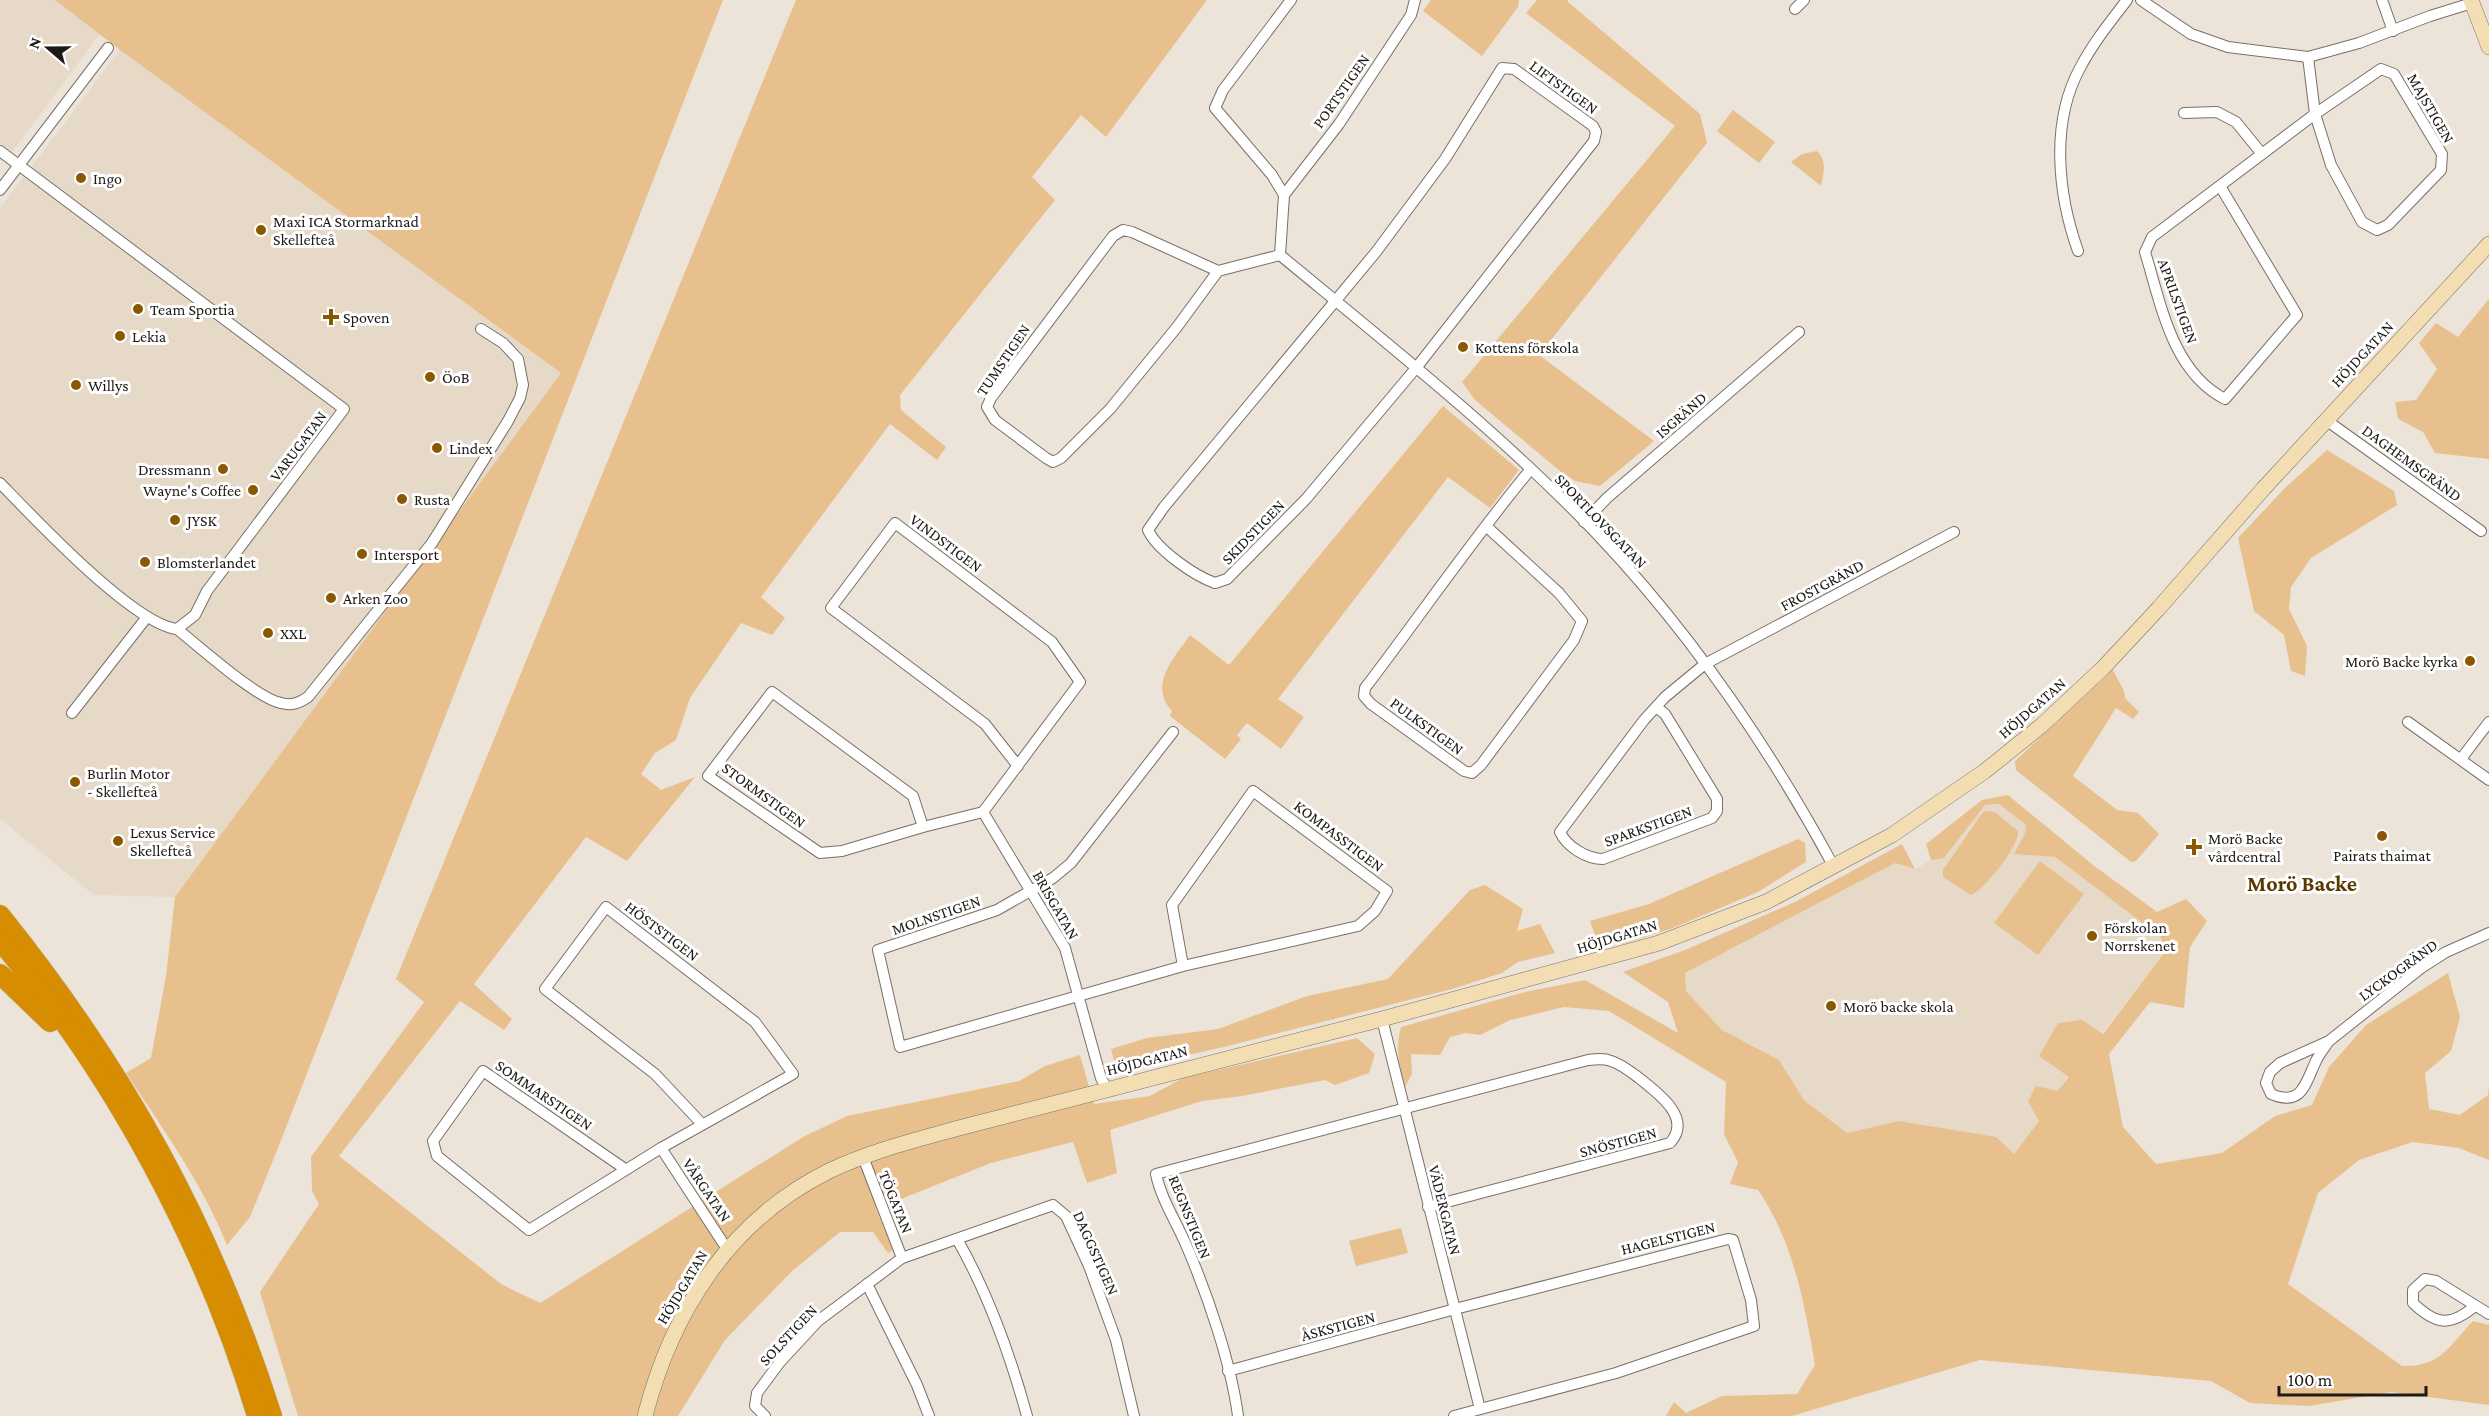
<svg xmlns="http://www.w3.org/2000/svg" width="2489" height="1416" font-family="'Crimson Pro',serif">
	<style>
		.built { fill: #e6d9c8 }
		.green { fill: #e8c08e }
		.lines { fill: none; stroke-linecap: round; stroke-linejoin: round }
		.street-casing { stroke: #787067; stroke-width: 12 }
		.secondary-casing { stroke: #787067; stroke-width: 16 }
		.highway-casing { stroke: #c4c3c2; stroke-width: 21 }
		.street { stroke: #fff; stroke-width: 10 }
		.secondary { stroke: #f3ddb3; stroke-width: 15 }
		.highway { stroke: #d78d02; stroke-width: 20 }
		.poi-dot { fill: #895800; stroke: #fff; stroke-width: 2 }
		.labels { text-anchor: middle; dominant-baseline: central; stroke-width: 6; stroke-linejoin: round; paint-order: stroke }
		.street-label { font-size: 16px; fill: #1d1a16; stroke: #fff }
		.poi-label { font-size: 16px; fill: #1d1a16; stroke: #fff; text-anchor: start }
		.district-label { font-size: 22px; font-weight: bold; fill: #5a3900; stroke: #fff }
	</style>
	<rect width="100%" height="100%" fill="#ece3d9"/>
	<g class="built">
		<path d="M0,0H55L100,34L12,152L0,143Z"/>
		<path d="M120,50L561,373L175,897L94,895L0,819V208Z"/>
		<path d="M1999,804L2026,825L2025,833L2014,854L2055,857L2161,937L2164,953L2057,1091L2029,1101L2039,1121L2013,1155L1899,1121L1848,1134L1804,1100L1779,1060L1722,1030L1686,991L1685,973L1895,863L1915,869L1931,860L1944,858L1985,805Z"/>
	</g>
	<g class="green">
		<path d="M55,0H723L280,1143L250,1217L227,1245C202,1183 163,1129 126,1073L151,1058L166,976L175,897L561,373L120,50Z"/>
		<path d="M796,0H1207L1106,137L1081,115L1032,177L1055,200L900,395L901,410L946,447L937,460L890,424L761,597L785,618L772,635L741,623L690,698L676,740L655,753L641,774L661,790L695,777L627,861L586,837L474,984L512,1019L504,1030L460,1001L339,1156L501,1284L540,1303L803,1137L847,1116L1019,1081L1045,1066L1080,1055L1094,1104L1150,1096L1183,1078L1357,1038L1375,1054L1369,1073L1335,1085L1325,1080L1242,1096L1202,1101L1110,1130L1117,1173L1087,1183L1073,1142L991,1163L876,1209L893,1250L888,1253L873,1232H840L792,1271L725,1340L678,1416H298L260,1292L319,1204L312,1191L311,1157L424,1002L396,979Z"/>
		<path d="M1431,0H1519L1518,7L1482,56L1423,11Z"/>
		<path d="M1537,0H1568V2L1700,114L1707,143L1539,355L1654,441L1600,486L1575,481L1560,471L1475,400L1462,382L1675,126L1526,13Z"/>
		<path d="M1733,110L1775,142L1759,163L1717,131Z"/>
		<path d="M1817,151C1827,161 1824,173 1821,186L1791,162L1802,154Z"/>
		<path d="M2489,299V459L2435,453L2423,432L2398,419L2395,402L2416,400L2437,369L2419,343L2436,323L2458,337Z"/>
		<path d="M1443,406L1519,470L1490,508L1448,477L1278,699L1304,717L1281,749L1247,723L1237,735L1241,739L1225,759L1170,716L1172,711C1148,685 1174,658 1190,635L1229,665Z"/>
		<path d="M2327,450L2394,491L2397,505L2311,558L2291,587L2289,609L2307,646L2305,676L2291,671L2284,635L2254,611L2238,538L2286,487Z"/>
		<path d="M2113,670L2124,691L2125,698L2139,712L2133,719L2116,708L2073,776L2117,810L2138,813L2159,834L2136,861L2131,862L2016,770L2015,761Z"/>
		<path d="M2008,795L2093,865L2157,912L2186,899L2207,921L2190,947L2184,1008L2150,1002L2109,1054L2123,1127L2156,1164L2222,1153L2275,1116L2312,1105L2329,1067L2366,1025L2448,973L2460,1017L2451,1051L2425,1073L2429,1109L2460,1115L2488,1095L2489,1086V1160L2459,1148L2413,1142L2359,1160L2318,1193L2288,1284L2402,1366C2441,1367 2448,1347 2473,1321L2489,1325V1405L2391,1392L2309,1406L2250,1403L2211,1381L1980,1360L1792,1416H1666L1674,1402L1686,1413L1722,1396L1797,1394L1815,1365C1805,1305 1793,1240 1758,1190L1730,1184L1738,1162L1724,1134L1726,1082L1609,1011L1564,1007L1510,1020L1480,1035L1466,1033L1450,1037L1440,1055L1411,1054L1412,1074L1405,1087C1399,1066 1395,1048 1401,1027L1525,992L1585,980L1678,1033L1668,1002L1623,972L1685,950L1795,902L1902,844L1915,869L1895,863L1685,973L1686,991L1722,1030L1779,1060L1804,1100L1847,1133L1899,1121L1996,1137L2014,1154L2039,1121L2028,1101L2036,1086L2057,1091L2069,1077L2039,1056L2058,1023L2082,1020L2103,1034L2164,953L2161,937L2055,857L2014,854L2025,833L2026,825L1999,804L1985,805L1944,858L1931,860L1926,844L1982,800Z"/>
		<path d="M1990,811L1996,813L2018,831C2020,845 1984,890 1971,895L1943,877V870L1983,812Z"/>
		<path d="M1798,839L1805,843L1806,862L1758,892L1673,928L1623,944L1596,938L1590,921L1649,904Z"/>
		<path d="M2040,861L2084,894L2038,955L1994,923Z"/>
		<path d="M1485,885L1523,909L1517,931L1540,924L1555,953L1518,962L1502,973L1452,989L1224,1047L1117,1071L1111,1049L1147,1038L1218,1029L1307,996L1388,979L1470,890Z"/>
		<path d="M1401,1228L1408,1253L1356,1266L1349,1241Z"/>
	</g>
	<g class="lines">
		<defs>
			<g id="street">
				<path d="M2141,0L2191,34L2228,47L2308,57L2359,43L2430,16L2472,3"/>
				<path d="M2382,0L2393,31"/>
				<path d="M1795,9L1804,0"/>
				<path d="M1502,68L1514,69L1593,126L1596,132L1594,141L1416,368L1306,499L1227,579L1215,583C1195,576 1157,550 1148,530L1164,507L1376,252L1445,159Z"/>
				<path d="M2184,113L2217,112L2236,122L2262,154"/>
				<path d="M0,151L344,409L207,591L195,615L177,629C133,624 33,517 0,483"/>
				<path d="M2220,186L2297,315L2225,399C2172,372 2161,304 2145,252L2152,237L2315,114L2381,69L2394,74L2442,154L2441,170L2388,225L2377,230L2362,222L2331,165L2315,114L2308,57"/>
				<path d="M0,190L108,48"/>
				<path d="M1284,195L1339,124L1411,15L1415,0"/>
				<path d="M2078,251C2058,195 2050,123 2080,68C2093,43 2110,22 2127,0"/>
				<path d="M1280,255C1388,344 1499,432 1596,533C1690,632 1769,747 1834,867"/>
				<path d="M1280,255L1284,195L1272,175L1215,108L1223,90L1291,0"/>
				<path d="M1218,271L1177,327L1110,409L1061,458L1053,462L1046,458L995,420L987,407L991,398L1113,236L1123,230L1132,232L1218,271L1280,255"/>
				<path d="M2326,420L2481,531"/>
				<path d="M1584,522L1607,498L1799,332"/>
				<path d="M1486,526L1559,593L1582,621L1574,640L1481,765L1472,773L1464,771L1371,704L1364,696L1365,688C1420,616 1472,540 1530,470"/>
				<path d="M177,629C200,647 256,698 281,703C292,706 299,703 308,697L432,543L508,421L520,398L523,385L518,359L503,343L481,329"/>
				<path d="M1656,707L1665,714L1717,799V811L1712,818L1603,859C1587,859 1567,847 1560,832L1644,720L1665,697L1705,664L1954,532"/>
				<path d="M72,713L147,617"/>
				<path d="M2408,722L2489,780"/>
				<path d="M1173,732L1071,863L1053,878L997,910L878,950L900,1047L1183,966L1358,926L1375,911L1387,891L1253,791L1172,905L1183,966"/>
				<path d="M2461,759L2489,722"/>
				<path d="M983,812L1080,682L1052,642L895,523L831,608L985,724L1018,766"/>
				<path d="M983,812L1065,948L1101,1078L1107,1089"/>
				<path d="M923,827L913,796L772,692L708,776L820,853L842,851L923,827L983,812"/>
				<path d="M1382,1019L1480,1409"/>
				<path d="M2329,1041C2325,1047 2319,1054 2316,1061C2305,1084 2302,1107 2271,1094L2266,1083L2270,1072L2280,1063L2329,1041L2421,968L2446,952L2489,933"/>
				<path d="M661,1148L727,1249"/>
				<path d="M863,1157L902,1258"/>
				<path d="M625,1169L483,1071L433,1141L437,1156L529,1230L661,1148L793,1074L755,1022L606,907L545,989L655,1074L702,1124"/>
				<path d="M957,1239C989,1295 1010,1354 1027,1416"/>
				<path d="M867,1284L917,1385L929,1416"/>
				<path d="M2475,1306C2450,1327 2436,1325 2413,1303V1290L2425,1279L2436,1281L2489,1314"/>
				<path d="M1228,1371L1455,1309L1728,1239L1733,1240L1751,1300L1754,1326L1616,1373L1454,1416"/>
				<path d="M765,1416L755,1406L757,1393L780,1362L818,1321L902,1258L1053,1205L1066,1216L1089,1266L1116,1340L1134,1416"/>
				<path d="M1238,1416C1231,1363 1208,1296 1187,1247C1177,1223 1161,1199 1156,1174L1588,1060C1596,1059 1604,1058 1611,1061C1621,1064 1631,1072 1639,1078C1658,1093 1693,1118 1670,1143L1428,1207"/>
			</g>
			<g id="secondary">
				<path d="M2471,0L2489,47"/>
				<path d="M645,1416C672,1311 730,1220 829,1171C869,1152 912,1141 955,1129L1382,1019L1659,943L1766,902L1892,835L1985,771L2041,726L2103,668L2158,609L2264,488L2489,244"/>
			</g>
			<g id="highway">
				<path d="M0,915C124,1069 212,1227 272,1416"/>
				<path d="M0,941C113,1071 208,1250 257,1416"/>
				<path d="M0,974L50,1022"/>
			</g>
		</defs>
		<use href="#street" class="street-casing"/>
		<use href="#secondary" class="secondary-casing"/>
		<use href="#highway" class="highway-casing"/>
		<use href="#street" class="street"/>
		<use href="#secondary" class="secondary"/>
		<use href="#highway" class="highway"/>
	</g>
	<g class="poi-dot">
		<circle cx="81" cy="178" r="6"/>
		<circle cx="261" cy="230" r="6"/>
		<circle cx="138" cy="309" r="6"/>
		<path d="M328 308h6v6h6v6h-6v6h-6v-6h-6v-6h6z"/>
		<circle cx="120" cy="336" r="6"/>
		<circle cx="1463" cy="347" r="6"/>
		<circle cx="430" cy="377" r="6"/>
		<circle cx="76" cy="385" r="6"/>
		<circle cx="437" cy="448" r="6"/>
		<circle cx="223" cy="469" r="6"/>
		<circle cx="253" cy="490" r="6"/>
		<circle cx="402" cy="499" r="6"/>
		<circle cx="175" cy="520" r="6"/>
		<circle cx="362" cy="554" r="6"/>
		<circle cx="145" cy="562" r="6"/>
		<circle cx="331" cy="598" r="6"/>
		<circle cx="268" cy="633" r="6"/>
		<circle cx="2470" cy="661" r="6"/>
		<circle cx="75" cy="782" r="6"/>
		<circle cx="2382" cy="836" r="6"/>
		<circle cx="118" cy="841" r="6"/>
		<path d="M2191 838h6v6h6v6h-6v6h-6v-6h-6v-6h6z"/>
		<circle cx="2092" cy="936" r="6"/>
		<circle cx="1831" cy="1006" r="6"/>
	</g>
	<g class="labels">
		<g class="street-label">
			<text transform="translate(1564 87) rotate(36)">LIFTSTIGEN</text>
			<text transform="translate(1341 91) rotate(-55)">PORTSTIGEN</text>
			<text transform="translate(2431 108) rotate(60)">MAJSTIGEN</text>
			<text transform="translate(2178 301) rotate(70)">APRILSTIGEN</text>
			<text transform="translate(2362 354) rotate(-47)">HÖJDGATAN</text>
			<text transform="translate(1003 360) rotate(-56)">TUMSTIGEN</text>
			<text transform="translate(1681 415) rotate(-41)">ISGRÄND</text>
			<text transform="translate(298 446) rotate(-53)">VARUGATAN</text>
			<text transform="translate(2412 463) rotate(36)">DAGHEMSGRÄND</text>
			<text transform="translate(1601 521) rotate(46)">SPORTLOVSGATAN</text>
			<text transform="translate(1253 532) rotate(-46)">SKIDSTIGEN</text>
			<text transform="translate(946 543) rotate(37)">VINDSTIGEN</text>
			<text transform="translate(1822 585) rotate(-28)">FROSTGRÄND</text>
			<text transform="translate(2032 708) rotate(-41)">HÖJDGATAN</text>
			<text transform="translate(1427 726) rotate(36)">PULKSTIGEN</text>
			<text transform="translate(764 795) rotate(36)">STORMSTIGEN</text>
			<text transform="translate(1648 826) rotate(-20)">SPARKSTIGEN</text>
			<text transform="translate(1339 836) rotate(37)">KOMPASSTIGEN</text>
			<text transform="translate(1056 905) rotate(60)">BRISGATAN</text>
			<text transform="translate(936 915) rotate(-19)">MOLNSTIGEN</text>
			<text transform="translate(662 931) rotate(37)">HÖSTSTIGEN</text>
			<text transform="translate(1617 936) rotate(-17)">HÖJDGATAN</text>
			<text transform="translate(2398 970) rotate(-36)">LYCKOGRÄND</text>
			<text transform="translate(1147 1060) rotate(-14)">HÖJDGATAN</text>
			<text transform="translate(544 1095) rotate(34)">SOMMARSTIGEN</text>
			<text transform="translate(1618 1142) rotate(-15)">SNÖSTIGEN</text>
			<text transform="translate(707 1190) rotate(56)">VÅRGATAN</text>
			<text transform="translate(896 1202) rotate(68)">TÖGATAN</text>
			<text transform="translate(1445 1210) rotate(76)">VÄDERGATAN</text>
			<text transform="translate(1190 1217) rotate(68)">REGNSTIGEN</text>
			<text transform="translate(1668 1238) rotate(-14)">HAGELSTIGEN</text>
			<text transform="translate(1096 1253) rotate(66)">DAGGSTIGEN</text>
			<text transform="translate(682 1287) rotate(-59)">HÖJDGATAN</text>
			<text transform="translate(1338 1326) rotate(-15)">ÅSKSTIGEN</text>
			<text transform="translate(788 1335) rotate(-47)">SOLSTIGEN</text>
		</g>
		<g class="poi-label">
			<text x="93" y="178">Ingo</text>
			<text x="273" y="221">Maxi ICA Stormarknad<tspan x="273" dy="18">Skellefteå</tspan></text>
			<text x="150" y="309">Team Sportia</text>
			<text x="343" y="317">Spoven</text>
			<text x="132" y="336">Lekia</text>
			<text x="1475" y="347">Kottens förskola</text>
			<text x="442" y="377">ÖoB</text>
			<text x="88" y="385">Willys</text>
			<text x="449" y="448">Lindex</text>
			<text x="211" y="469" text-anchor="end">Dressmann</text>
			<text x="241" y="490" text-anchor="end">Wayne's Coffee</text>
			<text x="414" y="499">Rusta</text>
			<text x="187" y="520">JYSK</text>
			<text x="374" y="554">Intersport</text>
			<text x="157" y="562">Blomsterlandet</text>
			<text x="343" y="598">Arken Zoo</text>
			<text x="280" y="633">XXL</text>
			<text x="2458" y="661" text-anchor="end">Morö Backe kyrka</text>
			<text x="87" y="773">Burlin Motor<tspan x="87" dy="18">- Skellefteå</tspan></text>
			<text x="130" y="832">Lexus Service<tspan x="130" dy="18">Skellefteå</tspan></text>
			<text x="2208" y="838">Morö Backe<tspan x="2208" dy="18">vårdcentral</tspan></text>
			<text x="2382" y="855" text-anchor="middle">Pairats thaimat</text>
			<text x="2104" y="927">Förskolan<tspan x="2104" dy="18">Norrskenet</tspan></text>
			<text x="1843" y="1006">Morö backe skola</text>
		</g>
		<g class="district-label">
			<text x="2302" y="883">Morö Backe</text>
		</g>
	</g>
	<g transform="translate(48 48) rotate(290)" stroke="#ffffff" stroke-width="4.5" paint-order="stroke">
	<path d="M0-4.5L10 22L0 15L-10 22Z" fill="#1d1a16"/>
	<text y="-9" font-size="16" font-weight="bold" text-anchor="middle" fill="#1d1a16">N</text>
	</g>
	<path d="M2279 1386v9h147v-9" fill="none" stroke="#1d1a16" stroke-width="3"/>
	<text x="2288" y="1386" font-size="18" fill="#1d1a16" stroke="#ffffff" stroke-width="4.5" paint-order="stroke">100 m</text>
</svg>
